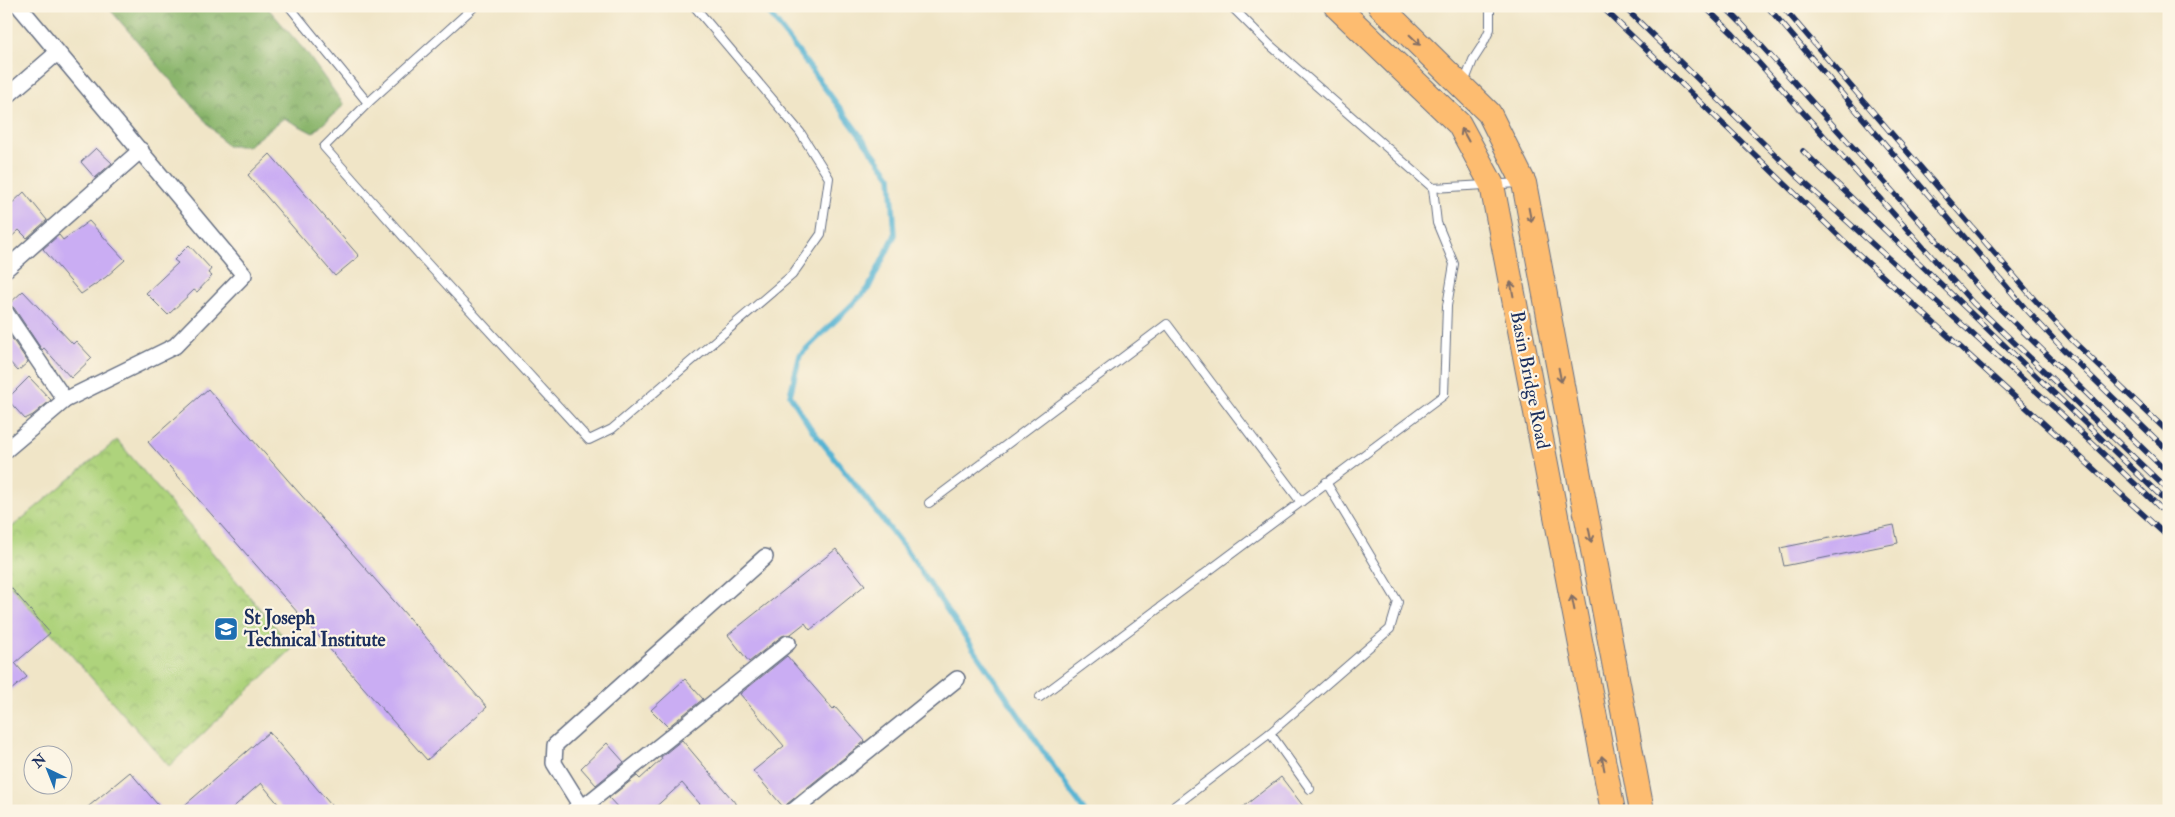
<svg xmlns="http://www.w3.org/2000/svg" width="2175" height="817" font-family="'IM FELL Double Pica',serif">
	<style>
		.forest { fill: url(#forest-crowns); stroke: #527265 }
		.park { fill: url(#park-crowns); stroke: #64816d }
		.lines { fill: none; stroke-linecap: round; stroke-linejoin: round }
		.stream { stroke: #54b3d3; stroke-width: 5.5 }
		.building { fill: #caadf3 }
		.service-casing { stroke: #666f83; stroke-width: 10 }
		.minor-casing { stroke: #666f83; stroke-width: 18 }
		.tertiary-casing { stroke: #666f83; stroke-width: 21 }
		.primary-casing { stroke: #666f83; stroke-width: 26 }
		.service { stroke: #fff; stroke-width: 8 }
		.minor { stroke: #fff; stroke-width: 15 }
		.tertiary { stroke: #fff; stroke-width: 19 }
		.primary { stroke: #fdbc70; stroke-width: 24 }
		.rail-casing { stroke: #1b2f5e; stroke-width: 5.5 }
		.rail { stroke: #fcf5e5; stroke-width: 4; stroke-dasharray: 11; stroke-linecap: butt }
		.oneway { stroke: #816e66 }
		.labels { text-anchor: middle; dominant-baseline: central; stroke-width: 4.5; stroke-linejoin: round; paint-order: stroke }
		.street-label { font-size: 19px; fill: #1b2f5e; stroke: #fcf5e5 }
		.poi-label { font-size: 19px; font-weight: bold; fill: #1b2f5e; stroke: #fcf5e5; text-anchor: start }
	</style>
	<defs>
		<pattern id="forest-crowns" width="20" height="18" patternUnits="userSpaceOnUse" patternTransform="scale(1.25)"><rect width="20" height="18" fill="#8ab56c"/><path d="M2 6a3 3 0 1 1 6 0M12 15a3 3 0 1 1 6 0" fill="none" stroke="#70945c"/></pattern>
		<pattern id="park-crowns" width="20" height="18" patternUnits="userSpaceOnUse" patternTransform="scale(1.25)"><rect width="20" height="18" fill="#aed37c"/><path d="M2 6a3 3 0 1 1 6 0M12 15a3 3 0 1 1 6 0" fill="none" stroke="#95b56e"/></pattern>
	</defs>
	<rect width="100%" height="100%" fill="#fcf5e5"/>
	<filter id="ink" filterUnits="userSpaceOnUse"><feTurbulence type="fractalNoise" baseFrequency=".02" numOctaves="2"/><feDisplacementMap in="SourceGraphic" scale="10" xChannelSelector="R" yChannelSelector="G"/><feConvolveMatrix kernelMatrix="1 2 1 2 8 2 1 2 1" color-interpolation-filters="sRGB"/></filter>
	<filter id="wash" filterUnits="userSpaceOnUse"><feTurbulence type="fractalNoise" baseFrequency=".0096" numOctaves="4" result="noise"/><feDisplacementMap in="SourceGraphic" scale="20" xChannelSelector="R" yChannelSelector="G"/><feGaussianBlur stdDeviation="1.12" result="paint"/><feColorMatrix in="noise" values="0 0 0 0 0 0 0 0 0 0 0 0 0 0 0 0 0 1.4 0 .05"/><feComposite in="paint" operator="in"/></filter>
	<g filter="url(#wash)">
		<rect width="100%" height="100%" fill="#f0e5c7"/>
		<path class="forest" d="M107,6H266L306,52L344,105L313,133L284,118L248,146H227Z"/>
		<path class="park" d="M117,440L293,648L169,766L6,581V532Z"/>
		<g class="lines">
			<path class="stream" d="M764,6L891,177L895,235L868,289L800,355L790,395L810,427L907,551L1084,811"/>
		</g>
		<g id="blocks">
			<g class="building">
				<path d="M96,148L112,163L95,178L81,162Z"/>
				<path d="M270,154L359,256L335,276L248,175Z"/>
				<path d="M24,192L47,220L27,238L19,230L6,242V209Z"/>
				<path d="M89,221L125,260L106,277L81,294L43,249L59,235L63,240Z"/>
				<path d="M189,245L211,269L208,273L212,276L197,292L194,290L168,315L146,293L178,263L174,260Z"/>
				<path d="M23,291L73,344L76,341L92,358L71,378L44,348L42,350L14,308L9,304Z"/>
				<path d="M6,330L28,362L18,371L6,358Z"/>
				<path d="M29,377L51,400L33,415L25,419L7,399Z"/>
				<path d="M208,389L487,707L427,760L148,442Z"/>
				<path d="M1894,525L1898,543L1784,566L1780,548Z"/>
				<path d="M836,549L865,585L810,630L805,623L791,634L782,636L749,662L728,635Z"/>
				<path d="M6,582L50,633L15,663L27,677L6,694Z"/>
				<path d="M787,656L833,709L835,707L865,741L787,804L784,808L753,771L784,746L740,694Z"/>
				<path d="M685,679L703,699L668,727L651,710Z"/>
				<path d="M269,732L336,811H284L261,783L229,811H178Z"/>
				<path d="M682,740L742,811H706L682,783L651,811H621L609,798L637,776L640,779L662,759L661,757Z"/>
				<path d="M607,743L624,762L596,785L581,768Z"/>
				<path d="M130,772L163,811H83Z"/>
				<path d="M1281,777L1307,811H1238Z"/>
			</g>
		</g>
	</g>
	<g filter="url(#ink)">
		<use href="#blocks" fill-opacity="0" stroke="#666f83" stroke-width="1"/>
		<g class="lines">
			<defs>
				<g id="service">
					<path d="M289,6L368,103"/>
					<path d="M475,6L370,101L324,147L425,261L589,440L612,429L792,275L821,234L829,178L800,132L694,6"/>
					<path d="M1231,6L1270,45L1433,188L1520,183"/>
					<path d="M1464,83L1473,60L1482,46L1490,29V6"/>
					<path d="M929,503L1167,324L1301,502"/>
					<path d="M1040,697L1444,395L1447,306L1454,264L1437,223L1433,188"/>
					<path d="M1270,733L1390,629L1398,602L1326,482"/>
					<path d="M1168,811L1270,733L1310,789"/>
				</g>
				<g id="minor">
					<path d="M6,97L57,53"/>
					<path d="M6,269L141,150"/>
					<path d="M6,313L65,400"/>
					<path d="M6,450L65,400L175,346L244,275L19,6"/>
					<path d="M765,557L555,745L554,763L582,808L788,643"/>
					<path d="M793,811L957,679"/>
				</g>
				<path id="tertiary" d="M576,811L582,808L585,811"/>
				<g id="primary">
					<path d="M1336,6L1459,124L1492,185L1613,811"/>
					<path d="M1380,6L1489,113L1524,183L1642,811"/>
				</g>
			</defs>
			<use href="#service" class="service-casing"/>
			<use href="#minor" class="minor-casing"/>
			<use href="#tertiary" class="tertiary-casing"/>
			<use href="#primary" class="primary-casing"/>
			<use href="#service" class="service"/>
			<use href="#minor" class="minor"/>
			<use href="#tertiary" class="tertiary"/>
			<use href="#primary" class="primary"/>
			<defs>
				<g id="rail">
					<path d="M1601,6L1843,240L2169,538"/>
					<path d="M1623,6L1797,176L2057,410L2169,516"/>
					<path d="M1704,6L1733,34L1973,303L2169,491"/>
					<path d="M1724,6L1741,23L1984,293L2169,474"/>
					<path d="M1767,6L2025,308L2063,349L2169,452"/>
					<path d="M1782,6L2034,299L2073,341L2169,433"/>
					<path d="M1803,151L2169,504"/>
				</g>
			</defs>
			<use href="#rail" class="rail-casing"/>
			<use href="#rail" class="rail"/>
		</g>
		<defs><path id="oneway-shaft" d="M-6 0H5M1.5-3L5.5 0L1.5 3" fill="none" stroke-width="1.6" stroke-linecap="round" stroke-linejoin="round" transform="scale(1.25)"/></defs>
		<g class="oneway">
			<use href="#oneway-shaft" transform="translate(1415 40) rotate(44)"/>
			<use href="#oneway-shaft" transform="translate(1465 135) rotate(-119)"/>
			<use href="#oneway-shaft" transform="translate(1530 215) rotate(79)"/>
			<use href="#oneway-shaft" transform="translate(1512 289) rotate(-101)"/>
			<use href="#oneway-shaft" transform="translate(1560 375) rotate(79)"/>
			<use href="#oneway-shaft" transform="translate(1590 535) rotate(79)"/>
			<use href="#oneway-shaft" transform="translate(1573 603) rotate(-101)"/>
			<use href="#oneway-shaft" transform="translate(1603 763) rotate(-101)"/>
		</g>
	</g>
	<defs>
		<symbol id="university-square" viewBox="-11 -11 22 22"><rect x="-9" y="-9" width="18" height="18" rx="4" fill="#1f6fb2" stroke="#fcf5e5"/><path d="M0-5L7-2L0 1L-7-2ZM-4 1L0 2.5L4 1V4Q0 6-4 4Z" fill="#fff"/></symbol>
	</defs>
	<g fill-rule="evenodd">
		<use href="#university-square" x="212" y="615" width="28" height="28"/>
	</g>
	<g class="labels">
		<g class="street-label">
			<text transform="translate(1530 380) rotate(79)">Basin Bridge Road</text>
		</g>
		<g class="poi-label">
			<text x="244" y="618">St Joseph<tspan x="244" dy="22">Technical Institute</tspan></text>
		</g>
	</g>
	<rect width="2175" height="817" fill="none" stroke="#fcf5e5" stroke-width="25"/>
	<g transform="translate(48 770) rotate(317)"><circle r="24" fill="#fcf5e5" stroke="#a2a6af"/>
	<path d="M0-4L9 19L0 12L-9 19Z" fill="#1f6fb2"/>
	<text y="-8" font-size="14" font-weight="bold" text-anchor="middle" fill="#1b2f5e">N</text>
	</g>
</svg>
